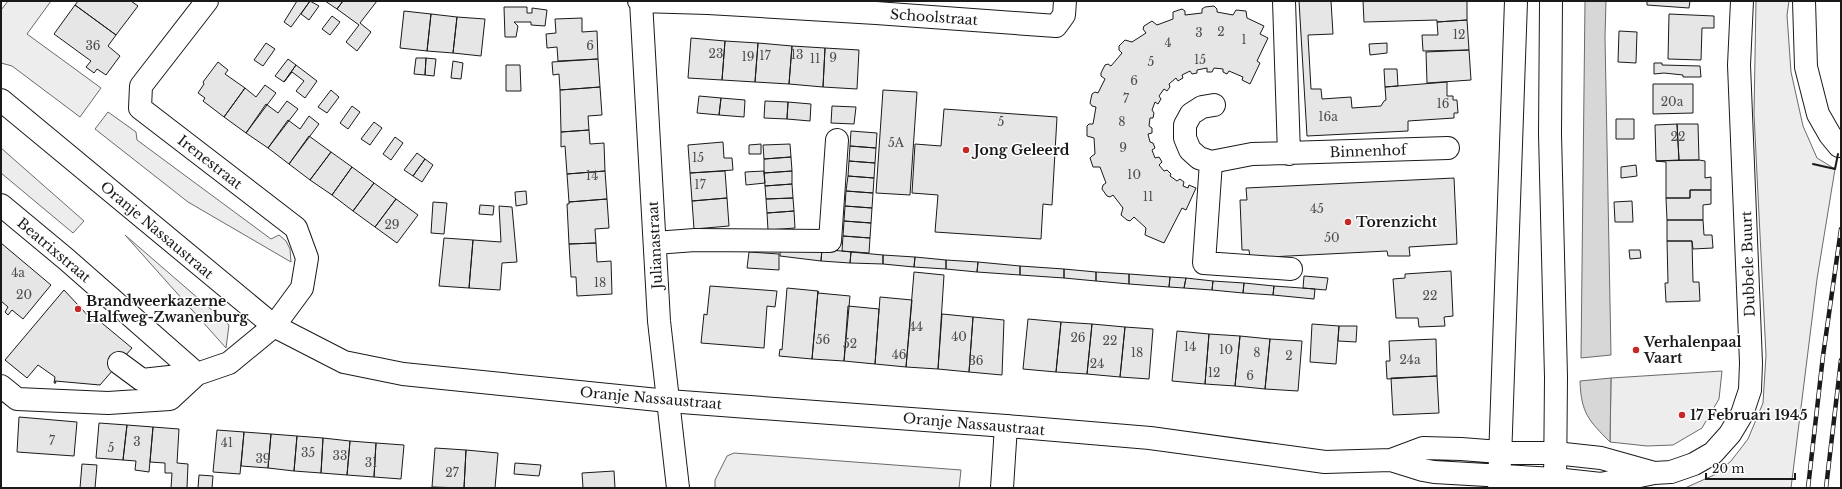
<svg xmlns="http://www.w3.org/2000/svg" width="1842" height="489" viewBox="0 0 1842 489" font-family="'Libre Baskerville',serif">
	<rect width="100%" height="100%" fill="#fff"/>
	<!-- built -->
	<path fill="#ededed" stroke="#6a6a6a" d="M8 1H51L27 34 101 88 80 117 12 66 1 63V10Z
		M1756 1H1789L1787 15 1791 72 1803 126 1817 158 1835 169 1817 279 1791 488H1685L1714 475 1731 461 1748 439 1763 403 1766 355 1754 114Z
		M108 112 136 132 137 140 271 239 279 235 286 241 290 249 291 262 188 202 95 129Z
		M1 148 84 221 73 233 1 173Z
		M125 235 229 325 226 348Z
		M1722 371 1719 399 1702 428 1673 445 1647 446 1610 442 1611 378Z
		M734 453 961 470 959 488H715V480L727 456Z"/>
	<!-- water -->
	<path fill="#d7d7d7" stroke="#6a6a6a" d="M1585 1H1606L1605 37 1611 355 1581 358Z
		M1611 378 1610 442C1589 421 1581 413 1580 381Z"/>
	<!-- building -->
	<path fill="#e6e6e6" stroke="#1a1a1a" d="M78 1H131L138 6 116 35 75 5Z
		M297 1H310L291 27 284 22Z
		M310 1 319 6 309 20 301 14Z
		M325 1H343L337 9Z
		M343 1H377L360 23 371 32 357 51 346 42 359 25 337 9Z
		M1299 1H1331L1333 34 1308 35 1311 89H1321L1322 99 1351 97 1352 108 1381 106 1384 101 1386 100 1385 87 1447 82V96H1453V100H1457L1458 113H1454V118L1408 121V131L1307 136Z
		M1363 1H1467V20L1437 22V20L1364 22Z
		M1647 1H1690L1689 8 1647 5Z
		M75 5 116 35 108 46 120 56 106 75 97 69 94 73 86 67 91 61 54 34Z
		M1214 6 1217 9V12L1233 15 1236 10 1246 11 1247 18 1264 26 1260 34 1268 38 1257 61 1260 63 1250 84 1242 80 1243 77 1229 71 1227 74 1223 72V69L1214 68 1212 72H1207V68L1197 70V73L1192 74 1190 71 1182 75 1183 78 1178 81 1176 78 1169 84 1170 87 1167 91 1164 89 1159 96 1161 99 1158 104 1155 102 1152 110 1154 113 1153 118H1150L1149 126 1152 128V133L1148 134 1150 142 1153 143 1155 148 1152 150 1155 158 1159 157 1162 162 1159 165 1164 171 1167 170 1171 174 1170 176 1177 181 1180 179 1184 182 1183 186 1188 188 1189 185 1196 188 1186 210 1182 208 1164 243 1145 235 1146 228 1134 217 1130 221 1127 220 1121 215 1123 208 1113 195 1110 197 1107 196 1102 189 1103 185 1106 183 1100 167H1093L1090 158 1092 156 1095 154 1094 138 1087 136V126L1089 124H1093L1096 107 1092 106 1090 103 1092 94 1095 92 1098 93 1105 79 1101 76V73L1105 65 1108 64 1111 66 1122 53 1119 50V46L1125 40 1132 42 1146 33 1143 29 1144 26 1152 21 1157 25 1173 19V12L1182 9 1185 11V15L1202 13V9L1205 7Z
		M504 7H527V13H532V8L547 10 545 26 531 25V22H514L518 26 516 37H505Z
		M404 11 431 14 427 51 400 48Z
		M431 14 457 17 453 53 427 51Z
		M1669 14 1714 16V28H1702L1701 60 1668 59Z
		M332 16 340 22 330 35 322 29Z
		M457 17 485 19 481 56 453 53Z
		M582 18V32L597 31 598 59 558 61 557 47 547 48 546 34 556 33 555 19Z
		M1467 20 1469 50 1423 51 1422 35H1438L1437 22Z
		M1619 31 1637 32 1636 63 1618 62Z
		M691 38 725 41 722 80 688 78Z
		M725 41 758 43 755 82 722 80Z
		M266 43 275 49 263 66 254 60Z
		M758 43 792 46 789 84 755 82Z
		M1387 43V53L1370 55 1369 44Z
		M792 46 825 48 823 87 789 84Z
		M825 48 859 50 857 89 823 87Z
		M1469 50 1471 80 1427 83 1426 52Z
		M416 58H426L425 75 414 74Z
		M426 58 436 59 434 76 425 75Z
		M288 59 296 65 284 82 275 76Z
		M598 59 600 87 560 90 559 74 553 75 552 62Z
		M453 61 463 63 461 79 451 78Z
		M218 62 228 70 225 74 245 88 224 117 203 101 205 98 198 93 204 84 203 82Z
		M1654 63H1662V65L1700 66 1701 77H1683V75L1664 73 1654 74Z
		M296 65 317 81 305 98 296 91 304 81 292 72 284 82Z
		M506 65H520L521 91H506Z
		M1384 69H1397L1398 86 1385 87Z
		M1653 84H1693V113L1653 114Z
		M265 85 276 93 246 133 224 117 245 88 256 97Z
		M600 87 602 115 588 116 589 130 561 132 560 90Z
		M331 90 339 97 327 113 318 107Z
		M883 90 917 92 910 195 876 193Z
		M699 96 721 98 719 115 697 113Z
		M721 98 745 100 744 117 719 115Z
		M287 101 298 109 268 148 246 133 266 104 278 113Z
		M765 101 788 102 787 119 764 118Z
		M788 102 811 104 810 121 787 119Z
		M352 106 360 112 348 129 340 123Z
		M832 106 856 107 854 124 831 123Z
		M944 109 1057 117 1052 205 1043 204 1041 239 935 232 938 195 912 193 915 144 941 146Z
		M309 116 319 124 289 164 268 148 288 120 300 129Z
		M1616 119H1634V139H1616Z
		M374 122 382 128 370 145 361 139Z
		M1677 124H1698L1699 160H1679Z
		M1677 124 1679 160 1656 161 1655 125Z
		M589 130 590 144 604 143 605 171 567 174 565 146 561 147V132Z
		M851 131 877 133 876 148 850 146Z
		M309 136 331 152 310 180 289 164Z
		M395 137 403 143 391 160 383 154Z
		M723 142 724 158H732L733 170 690 173 688 145Z
		M761 144V154H749V145Z
		M790 144 791 157 764 159 763 145Z
		M850 146 876 148 875 163 849 161Z
		M331 152 352 167 332 195 310 180Z
		M417 153 425 159 413 176 404 170Z
		M791 157 792 171 764 173V159Z
		M425 159 433 165 422 182 413 176Z
		M1699 160 1705 161V178L1711 177V190H1690V198H1666V162L1656 161Z
		M849 161 875 163 874 178 848 176Z
		M1636 165 1637 176 1621 178V167Z
		M352 167 374 183 353 211 332 195Z
		M605 171 607 199 569 202 567 174Z
		M725 171 727 198 692 201 690 173Z
		M764 171 765 183 746 185 745 172Z
		M792 171V184L765 186 764 173Z
		M848 176 874 178 873 193 846 191Z
		M1454 178 1457 244 1409 247 1410 256H1388L1387 251 1250 258 1249 250H1242L1240 200H1247L1246 188Z
		M374 183 396 199 375 227 353 211Z
		M792 184 793 198 766 199 765 186Z
		M1690 190H1711V204L1703 205V220H1667L1666 198H1690Z
		M526 191 527 204 516 206 515 192Z
		M846 191 873 193 872 208 845 206Z
		M727 198 729 226 694 229 692 201Z
		M793 198 794 211 767 213 766 199Z
		M396 199 418 215 397 243 375 227Z
		M607 199 609 228 595 229 596 243 569 244 567 204H569V202Z
		M1632 201 1633 222H1615L1614 202Z
		M433 202 447 203 444 234 431 233Z
		M480 205 494 206 493 215 479 214Z
		M499 206 512 207 517 262 502 263 500 290 469 288 473 240 501 242Z
		M845 206 872 208 871 223 844 221Z
		M794 211 795 228 768 230 767 213Z
		M1667 220H1703L1704 235H1712L1713 248 1693 249 1692 241H1667Z
		M844 221 871 223 870 238 843 236Z
		M843 236 870 238 869 253 842 251Z
		M444 238 473 240 469 288 439 286Z
		M1667 241H1692L1693 282H1699L1700 301 1666 302 1665 283H1668Z
		M1 243 51 285 23 319 12 310 8 315 5 312 8 307 1 301Z
		M596 243 597 262 611 261 612 294 577 296 576 277H571L569 244Z
		M780 246 822 249 821 261 780 256Z
		M822 249 851 252 850 263 821 261Z
		M1629 250H1640L1641 258 1630 259Z
		M749 252 779 254V270L747 268Z
		M851 252 883 255V264L850 263Z
		M883 255 915 257 914 267 883 264Z
		M915 257 946 260V269L914 267Z
		M946 260 978 262 977 272 946 269Z
		M978 262 1020 266V275L977 272Z
		M1020 266 1064 269V278L1020 275Z
		M1064 269 1096 272V281L1064 278Z
		M1451 271 1453 316 1444 317 1445 326 1419 327 1418 318H1396L1393 279 1405 278V274Z
		M914 272 944 275 938 369 906 367Z
		M1096 272 1129 274V284L1096 281Z
		M1129 274 1170 277 1169 287 1129 284Z
		M1304 276 1328 278 1326 290 1303 288Z
		M1170 277 1186 278 1184 288 1169 287Z
		M1186 278 1213 281 1212 290 1184 288Z
		M1213 281 1244 283 1243 293 1212 290Z
		M1244 283 1274 286 1273 295 1243 293Z
		M710 286 777 291 775 307 767 306 764 348 701 343 704 314 707 315Z
		M1274 286 1315 289 1314 299 1273 295Z
		M787 288 818 291 812 359 779 356 780 349 782 350Z
		M64 290 93 321 97 316V319L132 348 100 385 55 381 56 383H54L55 377 38 365 27 378 5 360Z
		M818 291V293L850 296 844 361 812 359Z
		M880 297 912 300 906 367 875 364Z
		M848 306 879 309 875 364 844 361Z
		M942 314 973 317 969 372 938 369Z
		M973 317 1004 320 1002 375 969 372Z
		M1028 319 1061 322 1056 372 1023 369Z
		M1061 322 1092 324 1087 374 1056 372Z
		M1092 324 1125 327 1120 377 1087 374Z
		M1312 324 1339 326 1336 364 1310 362Z
		M1339 326H1357L1356 342 1338 341Z
		M1125 327 1153 329 1149 379 1120 377Z
		M1177 331 1209 334 1205 384 1172 381Z
		M1209 334 1240 336 1235 386 1205 384Z
		M1240 336 1270 339 1265 389 1235 386Z
		M1270 339 1302 341 1298 391 1265 389Z
		M1436 339 1437 376 1387 379 1386 361H1390L1389 341Z
		M1437 376 1439 413 1393 415 1391 378Z
		M19 417 77 422 74 456 17 452Z
		M99 423 127 425 123 460 96 458Z
		M127 425 153 427 149 472 135 470 136 461 123 460Z
		M153 427 179 429 177 463 188 464 187 488H171L172 473H165V463L150 462Z
		M217 430 244 432 240 474 213 472Z
		M244 432 271 434 268 468 241 466Z
		M271 434 297 436 294 471 268 468Z
		M297 436 323 438 321 473 294 471Z
		M323 438 350 441 347 475 321 473Z
		M350 441 376 443 374 477 347 475Z
		M376 443 404 445 401 479 374 477Z
		M435 448 466 450 464 488 432 487Z
		M466 450 498 453 495 488H464Z
		M515 463 541 465 539 476 514 474Z
		M82 464 97 465 95 488H80Z
		M614 471 615 488H583L582 473Z
		M199 475 213 476 212 488H198Z"/>
	<g fill="none" stroke-linecap="round" stroke-linejoin="round">
		<defs>
			<path id="minor" d="M639 1 708 3 876 13 1056 26 1064 15 1065 1
				M641 1 659 321 678 488
				M1284 1 1289 154
				M1804 1 1806 67 1818 114 1830 135 1839 146
				M1214 105 1202 107 1191 114 1185 125V138L1190 150 1199 158 1211 162 1252 154 1448 148
				M1211 162 1204 263 1291 269
				M1 205 66 259 197 374
				M655 243 695 240 830 241 837 140
				M119 363 142 380 197 374
				M1 386 17 399 108 403 170 399 197 374 229 363 274 326 302 288 307 258 296 228 140 108 141 86 207 1
				M1555 453 1601 458 1651 472
				M1555 479 1601 484 1654 473 1671 472 1694 464 1713 453 1730 434 1742 414 1750 390 1751 363 1739 65 1742 1
				M1002 488 1006 426"/>
			<path id="major" d="M1551 1 1550 134 1556 377 1555 488
				M1 100 274 326 344 362 403 374 668 401 1006 426 1150 438 1325 462 1391 460 1423 448 1461 449 1513 453H1555
				M1391 460 1423 470 1434 472 1555 479
				M1499 488 1516 1"/>
		</defs>
		<!-- minor casing -->
		<use href="#minor" stroke="#1a1a1a" stroke-width="24"/>
		<!-- major casing -->
		<use href="#major" stroke="#1a1a1a" stroke-width="24"/>
		<!-- minor -->
		<use href="#minor" stroke="#fff" stroke-width="22"/>
		<!-- major -->
		<use href="#major" stroke="#fff" stroke-width="22"/>
		<defs>
			<path id="rail" d="M1808 488 1823 356 1841 229
				M1826 488 1841 360"/>
		</defs>
		<!-- rail casing -->
		<use href="#rail" stroke="#1a1a1a" stroke-width="4.5"/>
		<!-- rail -->
		<use href="#rail" stroke="#fff" stroke-width="3" stroke-dasharray="9" stroke-linecap="butt"/>
		<!-- wall -->
		<path stroke="#1a1a1a" stroke-width="2" d="M1813 164 1835 169 1838 154"/>
	</g>
	<!-- markers -->
	<g fill="#c62828" stroke="#fff" stroke-width="1.5">
		<circle cx="966" cy="150" r="4"/>
		<circle cx="1348" cy="222" r="4"/>
		<circle cx="78" cy="309" r="4"/>
		<circle cx="1636" cy="350" r="4"/>
		<circle cx="1682" cy="415" r="4"/>
	</g>
	<g text-anchor="middle" stroke-width="3" stroke-linejoin="round" paint-order="stroke">
		<!-- number labels -->
		<g font-size="12" fill="#4d4d4d">
			<text x="1221" y="36">2</text>
			<text x="1199" y="37">3</text>
			<text x="1459" y="39">12</text>
			<text x="1244" y="44">1</text>
			<text x="1168" y="47">4</text>
			<text x="93" y="50">36</text>
			<text x="590" y="50">6</text>
			<text x="716" y="58">23</text>
			<text x="797" y="59">13</text>
			<text x="765" y="60">17</text>
			<text x="748" y="61">19</text>
			<text x="833" y="62">9</text>
			<text x="815" y="63">11</text>
			<text x="1200" y="64">15</text>
			<text x="1151" y="66">5</text>
			<text x="1134" y="85">6</text>
			<text x="1126" y="103">7</text>
			<text x="1672" y="106">20a</text>
			<text x="1443" y="108">16</text>
			<text x="1328" y="121">16a</text>
			<text x="1001" y="126">5</text>
			<text x="1122" y="126">8</text>
			<text x="1678" y="141">22</text>
			<text x="896" y="147">5A</text>
			<text x="1123" y="152">9</text>
			<text x="698" y="162">15</text>
			<text x="1134" y="179">10</text>
			<text x="592" y="180">14</text>
			<text x="700" y="189">17</text>
			<text x="1148" y="201">11</text>
			<text x="1317" y="213">45</text>
			<text x="392" y="229">29</text>
			<text x="1332" y="242">50</text>
			<text x="18" y="277">4a</text>
			<text x="600" y="287">18</text>
			<text x="24" y="299">20</text>
			<text x="1430" y="300">22</text>
			<text x="916" y="331">44</text>
			<text x="959" y="341">40</text>
			<text x="1078" y="342">26</text>
			<text x="823" y="344">56</text>
			<text x="1110" y="345">22</text>
			<text x="850" y="348">52</text>
			<text x="1190" y="351">14</text>
			<text x="1226" y="354">10</text>
			<text x="1137" y="357">18</text>
			<text x="1257" y="357">8</text>
			<text x="899" y="359">46</text>
			<text x="1289" y="360">2</text>
			<text x="1410" y="364">24a</text>
			<text x="976" y="365">36</text>
			<text x="1097" y="368">24</text>
			<text x="1214" y="377">12</text>
			<text x="1250" y="380">6</text>
			<text x="52" y="445">7</text>
			<text x="137" y="446">3</text>
			<text x="227" y="447">41</text>
			<text x="111" y="452">5</text>
			<text x="308" y="457">35</text>
			<text x="340" y="460">33</text>
			<text x="263" y="463">39</text>
			<text x="371" y="467">31</text>
			<text x="452" y="477">27</text>
		</g>
		<!-- street labels -->
		<g font-size="14" fill="#1a1a1a" stroke="#fff">
			<text transform="translate(934 17) rotate(4)" y="5">Schoolstraat</text>
			<text transform="translate(1368 151) rotate(-2)" y="5">Binnenhof</text>
			<text transform="translate(210 162) rotate(38)" y="5">Irenestraat</text>
			<text transform="translate(157 230) rotate(40)" y="5">Oranje Nassaustraat</text>
			<text transform="translate(655 245) rotate(-93)" y="5">Julianastraat</text>
			<text transform="translate(54 250) rotate(40)" y="5">Beatrixstraat</text>
			<text transform="translate(1748 264) rotate(-92)" y="5">Dubbele Buurt</text>
			<text transform="translate(651 398) rotate(5)" y="5">Oranje Nassaustraat</text>
			<text transform="translate(974 424) rotate(5)" y="5">Oranje Nassaustraat</text>
		</g>
		<!-- poi labels -->
		<g font-size="14" font-weight="bold" fill="#1a1a1a" stroke="#fff" text-anchor="start">
			<text x="974" y="155">Jong Geleerd</text>
			<text x="1356" y="227">Torenzicht</text>
			<text x="86" y="306">Brandweerkazerne<tspan x="86" dy="16">Halfweg-Zwanenburg</tspan></text>
			<text x="1644" y="347">Verhalenpaal<tspan x="1644" dy="16">Vaart</tspan></text>
			<text x="1690" y="420">17 Februari 1945</text>
		</g>
	</g>
	<!-- border -->
	<rect width="1842" height="489" fill="none" stroke="#1a1a1a" stroke-width="4"/>
	<!-- scale -->
	<path d="M1706 473v6h89v-6" fill="none" stroke="#1a1a1a" stroke-width="2"/>
	<text x="1712" y="473" font-size="12" fill="#1a1a1a" stroke="#ffffff" stroke-width="3" paint-order="stroke">20 m</text>
</svg>
